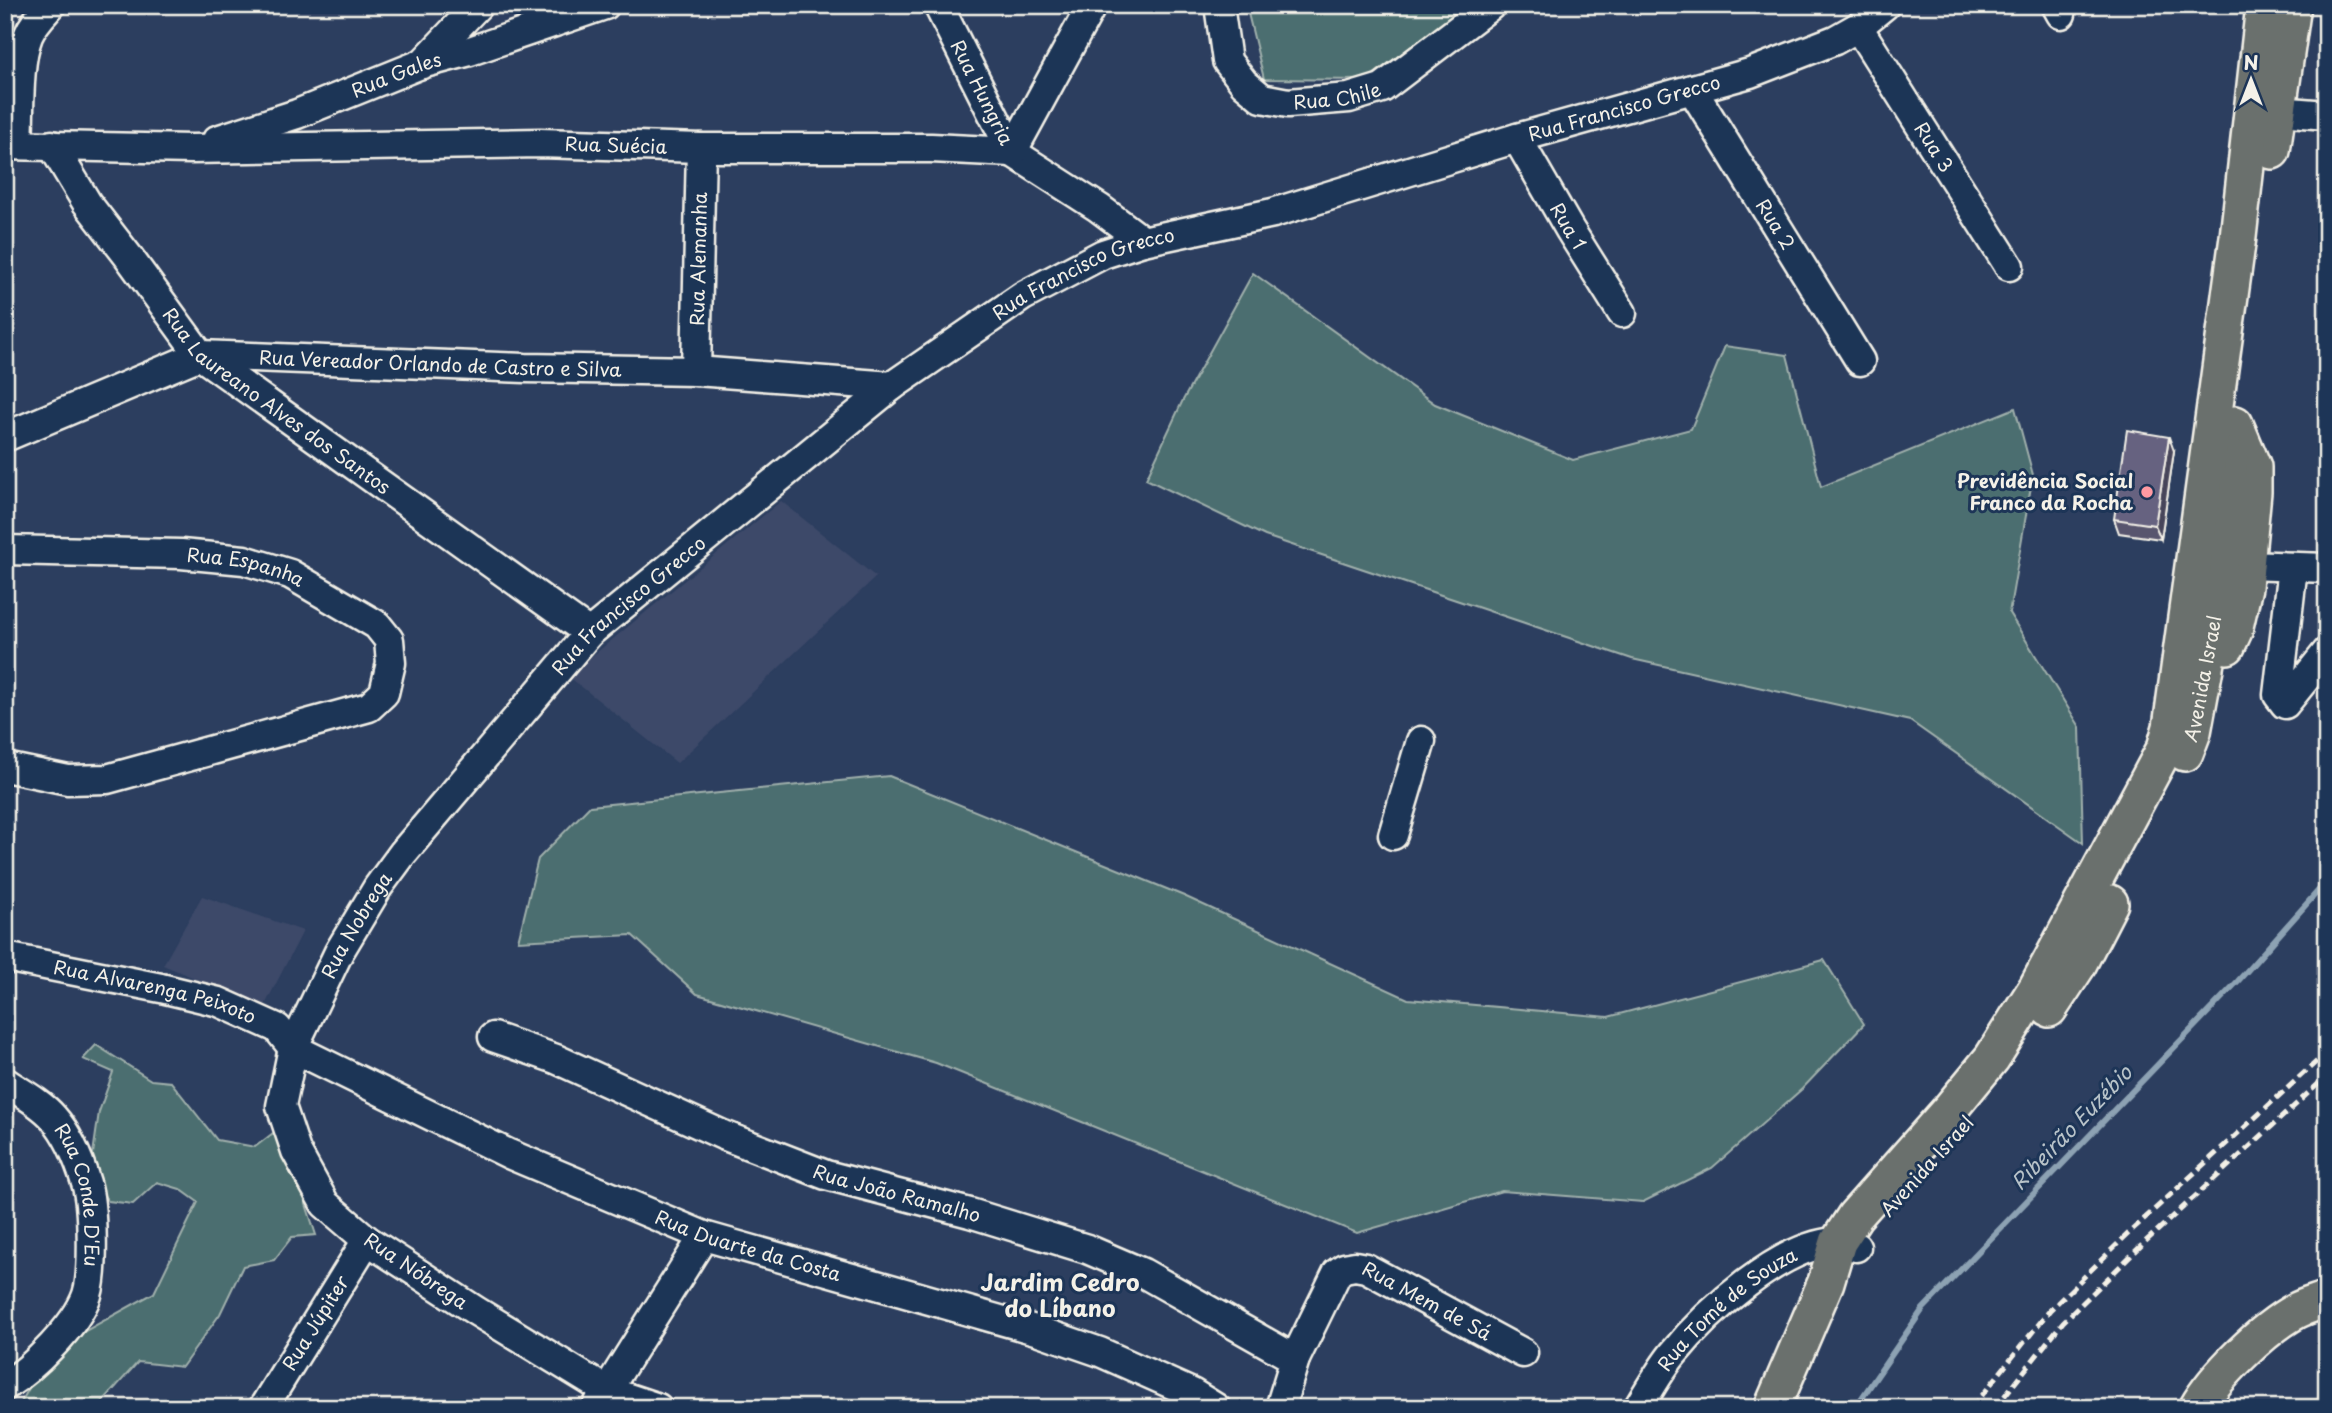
<svg xmlns="http://www.w3.org/2000/svg" width="2332" height="1413" viewBox="0 0 2332 1413" font-family="'Playpen Sans',sans-serif">
	<rect width="100%" height="100%" fill="#2c3e5f"/>
	<filter id="ink" filterUnits="userSpaceOnUse"><feTurbulence type="fractalNoise" baseFrequency=".0143" numOctaves="2"/><feDisplacementMap in="SourceGraphic" scale="14" xChannelSelector="R" yChannelSelector="G"/><feConvolveMatrix kernelMatrix="1 2 1 2 8 2 1 2 1" color-interpolation-filters="sRGB"/></filter>
	<g filter="url(#ink)">
		<!-- built -->
		<path fill="#3d4969" d="M781 501 876 577 677 763 568 676Z
			M202 896 303 931 264 1007 163 965Z"/>
		<!-- green -->
		<path fill="#4c6e6f" stroke="#a0b0ac" stroke-width="2" d="M1246 5H1467L1366 80 1264 79Z
			M1253 273 1435 404 1573 460 1691 429 1725 346 1787 355 1821 487 2015 408 2033 475 2009 613 2080 727 2083 843 1910 721 1632 659 1265 536 1146 479 1182 402Z
			M889 776 1184 896 1408 999 1608 1017 1824 960 1864 1024 1802 1089 1712 1168 1643 1202 1502 1191 1357 1233 936 1063 697 994 632 935 518 941 538 859 590 806Z
			M96 1045 151 1080 171 1082 217 1140 255 1147 281 1127 316 1235 292 1237 274 1260 243 1266 220 1314 182 1367 138 1362 97 1408H21L19 1406 47 1356 76 1336 154 1293 198 1202 180 1189 157 1182 133 1204 108 1201 90 1175 99 1112 113 1072 83 1059Z"/>
		<g fill="none" stroke-linecap="round" stroke-linejoin="round">
			<!-- stream -->
			<path stroke="#8da2b3" stroke-width="6" d="M1855 1408 1923 1309 2238 981 2327 881"/>
			<defs>
				<g id="minor">
					<path id="s1" d="M938 5 1012 152 1099 208 1143 241"/>
					<path id="s2" d="M1219 5 1227 61 1244 83 1262 98 1288 103 1349 98 1382 88 1491 5"/>
					<path d="M2056 5 2061 14"/>
					<path id="s3" d="M1858 27 2009 266"/>
					<path d="M422 64 478 5"/>
					<path id="s4" d="M1692 89 1860 361"/>
					<path d="M2277 111 2327 115"/>
					<path id="s5" d="M1517 138 1570 230 1622 313"/>
					<path id="s6" d="M217 140 297 114 421 64 470 51 605 5"/>
					<path id="s7" d="M5 145 191 149 540 143 701 148H931L1012 152"/>
					<path d="M18 145C20 113 17 64 28 36 33 24 42 15 51 5"/>
					<path id="s8" d="M52 145 87 203 128 256 200 355 589 633"/>
					<path d="M1012 152 1092 5"/>
					<path id="s9" d="M696 371 701 148"/>
					<path id="s10" d="M5 437 200 355 525 368 696 371 892 386"/>
					<path id="s11" d="M5 550 181 554 244 560 290 574 377 625 389 640 391 663 384 693 369 707 107 779 68 780 5 767"/>
					<path d="M2246 565 2327 568"/>
					<path d="M2293 567 2278 695 2285 704 2327 652"/>
					<path d="M1393 835 1421 741"/>
					<path id="s12" d="M5 957 161 988 219 1002 277 1028 293 1048 509 1154 704 1236 1039 1331 1100 1352 1192 1393 1216 1408"/>
					<path id="s13" d="M493 1037 556 1059 723 1135 826 1175 970 1213 1087 1249 1143 1273 1295 1359"/>
					<path id="s14" d="M5 1082C20 1092 41 1103 53 1117 69 1135 79 1160 86 1183 93 1205 94 1274 87 1295 76 1326 32 1369 5 1386"/>
					<path id="s15" d="M263 1408 367 1240"/>
					<path d="M596 1408 704 1236"/>
					<path id="s16" d="M658 1408 607 1391 476 1311 367 1240 325 1204 296 1151 281 1106 293 1048 339 952 378 887 403 853 589 633 892 386 1023 296 1103 254 1143 241 1273 213 1517 138 1750 73 1835 40 1858 27 1885 5"/>
					<path id="s17" d="M1280 1408 1295 1359 1337 1273 1344 1268 1355 1266 1366 1268 1523 1353"/>
					<path id="s18" d="M1638 1408C1649 1390 1660 1370 1673 1354 1707 1312 1780 1246 1835 1242 1842 1242 1849 1245 1856 1247"/>
				</g>
				<g id="major">
					<path d="M2272 151 2293 5"/>
					<path d="M2227 646 2234 631 2244 587 2253 492V467L2235 424"/>
					<path id="s19" d="M2185 753 2193 732 2215 614 2230 456"/>
					<path d="M2049 1009 2078 965 2110 903"/>
					<path d="M1772 1408 1826 1282 1838 1242 1855 1216 1950 1109 1992 1058 2037 987 2165 748 2171 727 2238 237 2264 5"/>
					<path d="M2197 1408C2215 1376 2263 1329 2296 1311 2305 1306 2317 1303 2327 1299"/>
				</g>
			</defs>
			<!-- minor casing -->
			<use href="#minor" stroke="#f4f1e8" stroke-width="33"/>
			<!-- major casing -->
			<use href="#major" stroke="#f4f1e8" stroke-width="40"/>
			<!-- minor -->
			<use href="#minor" stroke="#1d3557" stroke-width="28"/>
			<!-- major -->
			<use href="#major" stroke="#6b706d" stroke-width="35"/>
			<!-- rail -->
			<path stroke="#f4f1e8" stroke-width="5" stroke-dasharray="10 5" stroke-linecap="butt" d="M1972 1408 2050 1310 2133 1229 2327 1052
				M1995 1408 2063 1322 2145 1242 2327 1076"/>
		</g>
		<!-- wall -->
		<path fill="#58546e" stroke="#f4f1e8" stroke-width="2" d="M2174 451 2161 539 2119 533 2114 519Z"/>
		<!-- shaded-wall -->
		<path fill="#47455a" stroke="#f4f1e8" stroke-width="2" d="M2169 437 2174 451 2161 539 2155 525Z"/>
		<!-- building -->
		<path fill="#666280" stroke="#f4f1e8" stroke-width="2" d="M2127 430 2169 437 2155 525 2114 519Z"/>
	</g>
	<!-- markers -->
	<circle fill="#ff9aa2" stroke="#1d3557" stroke-width="2.5" cx="2147" cy="492" r="7"/>
	<g text-anchor="middle" stroke-width="6" stroke-linejoin="round" paint-order="stroke">
		<!-- street labels -->
		<g font-size="19" fill="#f4f1e8" stroke="#1d3557">
			<text dy="7" stroke="none"><textPath href="#s6" startOffset="191">Rua Gales</textPath></text>
			<text dy="7" stroke="none"><textPath href="#s1" startOffset="98">Rua Hungria</textPath></text>
			<text dy="7" stroke="none"><textPath href="#s2" startOffset="184">Rua Chile</textPath></text>
			<text dy="7" stroke="none"><textPath href="#s16" startOffset="2254">Rua Francisco Grecco</textPath></text>
			<text dy="7" stroke="none"><textPath href="#s7" startOffset="611">Rua Suécia</textPath></text>
			<text dy="7" stroke="none"><textPath href="#s3" startOffset="142">Rua 3</textPath></text>
			<text dy="7" stroke="none"><textPath href="#s4" startOffset="159">Rua 2</textPath></text>
			<text dy="7" stroke="none"><textPath href="#s5" startOffset="102">Rua 1</textPath></text>
			<text dy="7" stroke="none"><textPath href="#s9" startOffset="112">Rua Alemanha</textPath></text>
			<text dy="7" stroke="none"><textPath href="#s16" startOffset="1687">Rua Francisco Grecco</textPath></text>
			<text dy="7" stroke="none"><textPath href="#s10" startOffset="452">Rua Vereador Orlando de Castro e Silva</textPath></text>
			<text dy="7" stroke="none"><textPath href="#s8" startOffset="345">Rua Laureano Alves dos Santos</textPath></text>
			<text dy="7" stroke="none"><textPath href="#s11" startOffset="242">Rua Espanha</textPath></text>
			<text dy="7" stroke="none"><textPath href="#s16" startOffset="1120">Rua Francisco Grecco</textPath></text>
			<text dy="7" stroke="none"><textPath href="#s19" startOffset="77">Avenida Israel</textPath></text>
			<text dy="7" stroke="none"><textPath href="#s16" startOffset="698">Rua Nobrega</textPath></text>
			<text dy="7" stroke="none"><textPath href="#s12" startOffset="154">Rua Alvarenga Peixoto</textPath></text>
			<text transform="translate(1927 1166) rotate(-48)" y="7">Avenida Israel</text>
			<text dy="7" stroke="none"><textPath href="#s13" startOffset="434">Rua João Ramalho</textPath></text>
			<text dy="7" stroke="none"><textPath href="#s14" startOffset="144">Rua Conde D'Eu</textPath></text>
			<text dy="7" stroke="none"><textPath href="#s12" startOffset="805">Rua Duarte da Costa</textPath></text>
			<text transform="translate(416 1271) rotate(34)" y="7">Rua Nóbrega</text>
			<text dy="7" stroke="none"><textPath href="#s17" startOffset="247">Rua Mem de Sá</textPath></text>
			<text dy="7" stroke="none"><textPath href="#s18" startOffset="135">Rua Tomé de Souza</textPath></text>
			<text dy="7" stroke="none"><textPath href="#s15" startOffset="100">Rua Júpiter</textPath></text>
		</g>
		<!-- poi labels -->
		<g font-size="19" font-weight="bold" fill="#f4f1e8" stroke="#1d3557" text-anchor="end">
			<text x="2133" y="488">Previdência Social<tspan x="2133" dy="22">Franco da Rocha</tspan></text>
		</g>
		<!-- water labels -->
		<g font-size="21" font-style="italic" fill="#b8c3c9" stroke="#1d3557">
			<text transform="translate(2072 1128) rotate(-46)" y="7">Ribeirão Euzébio</text>
		</g>
		<!-- quarter labels -->
		<g font-size="23" font-weight="bold" fill="#f4f1e8" stroke="#1d3557">
			<text x="1060" y="1291">Jardim Cedro<tspan x="1060" dy="26">do Líbano</tspan></text>
		</g>
	</g>
	<!-- margin -->
	<rect width="2332" height="1413" fill="none" stroke="#1d3557" stroke-width="28"/>
	<rect x="14" y="14" width="2304" height="1385" fill="none" stroke="#f4f1e8" stroke-width="2.5" filter="url(#ink)"/>
	<!-- north arrow -->
	<g transform="translate(2251 80)" stroke="#1d3557" stroke-width="5" paint-order="stroke">
	<path d="M0-5L12 26L0 18L-12 26Z" fill="#f4f1e8"/>
	<text y="-10" font-size="19" font-weight="bold" text-anchor="middle" fill="#f4f1e8">N</text>
	</g>
</svg>
